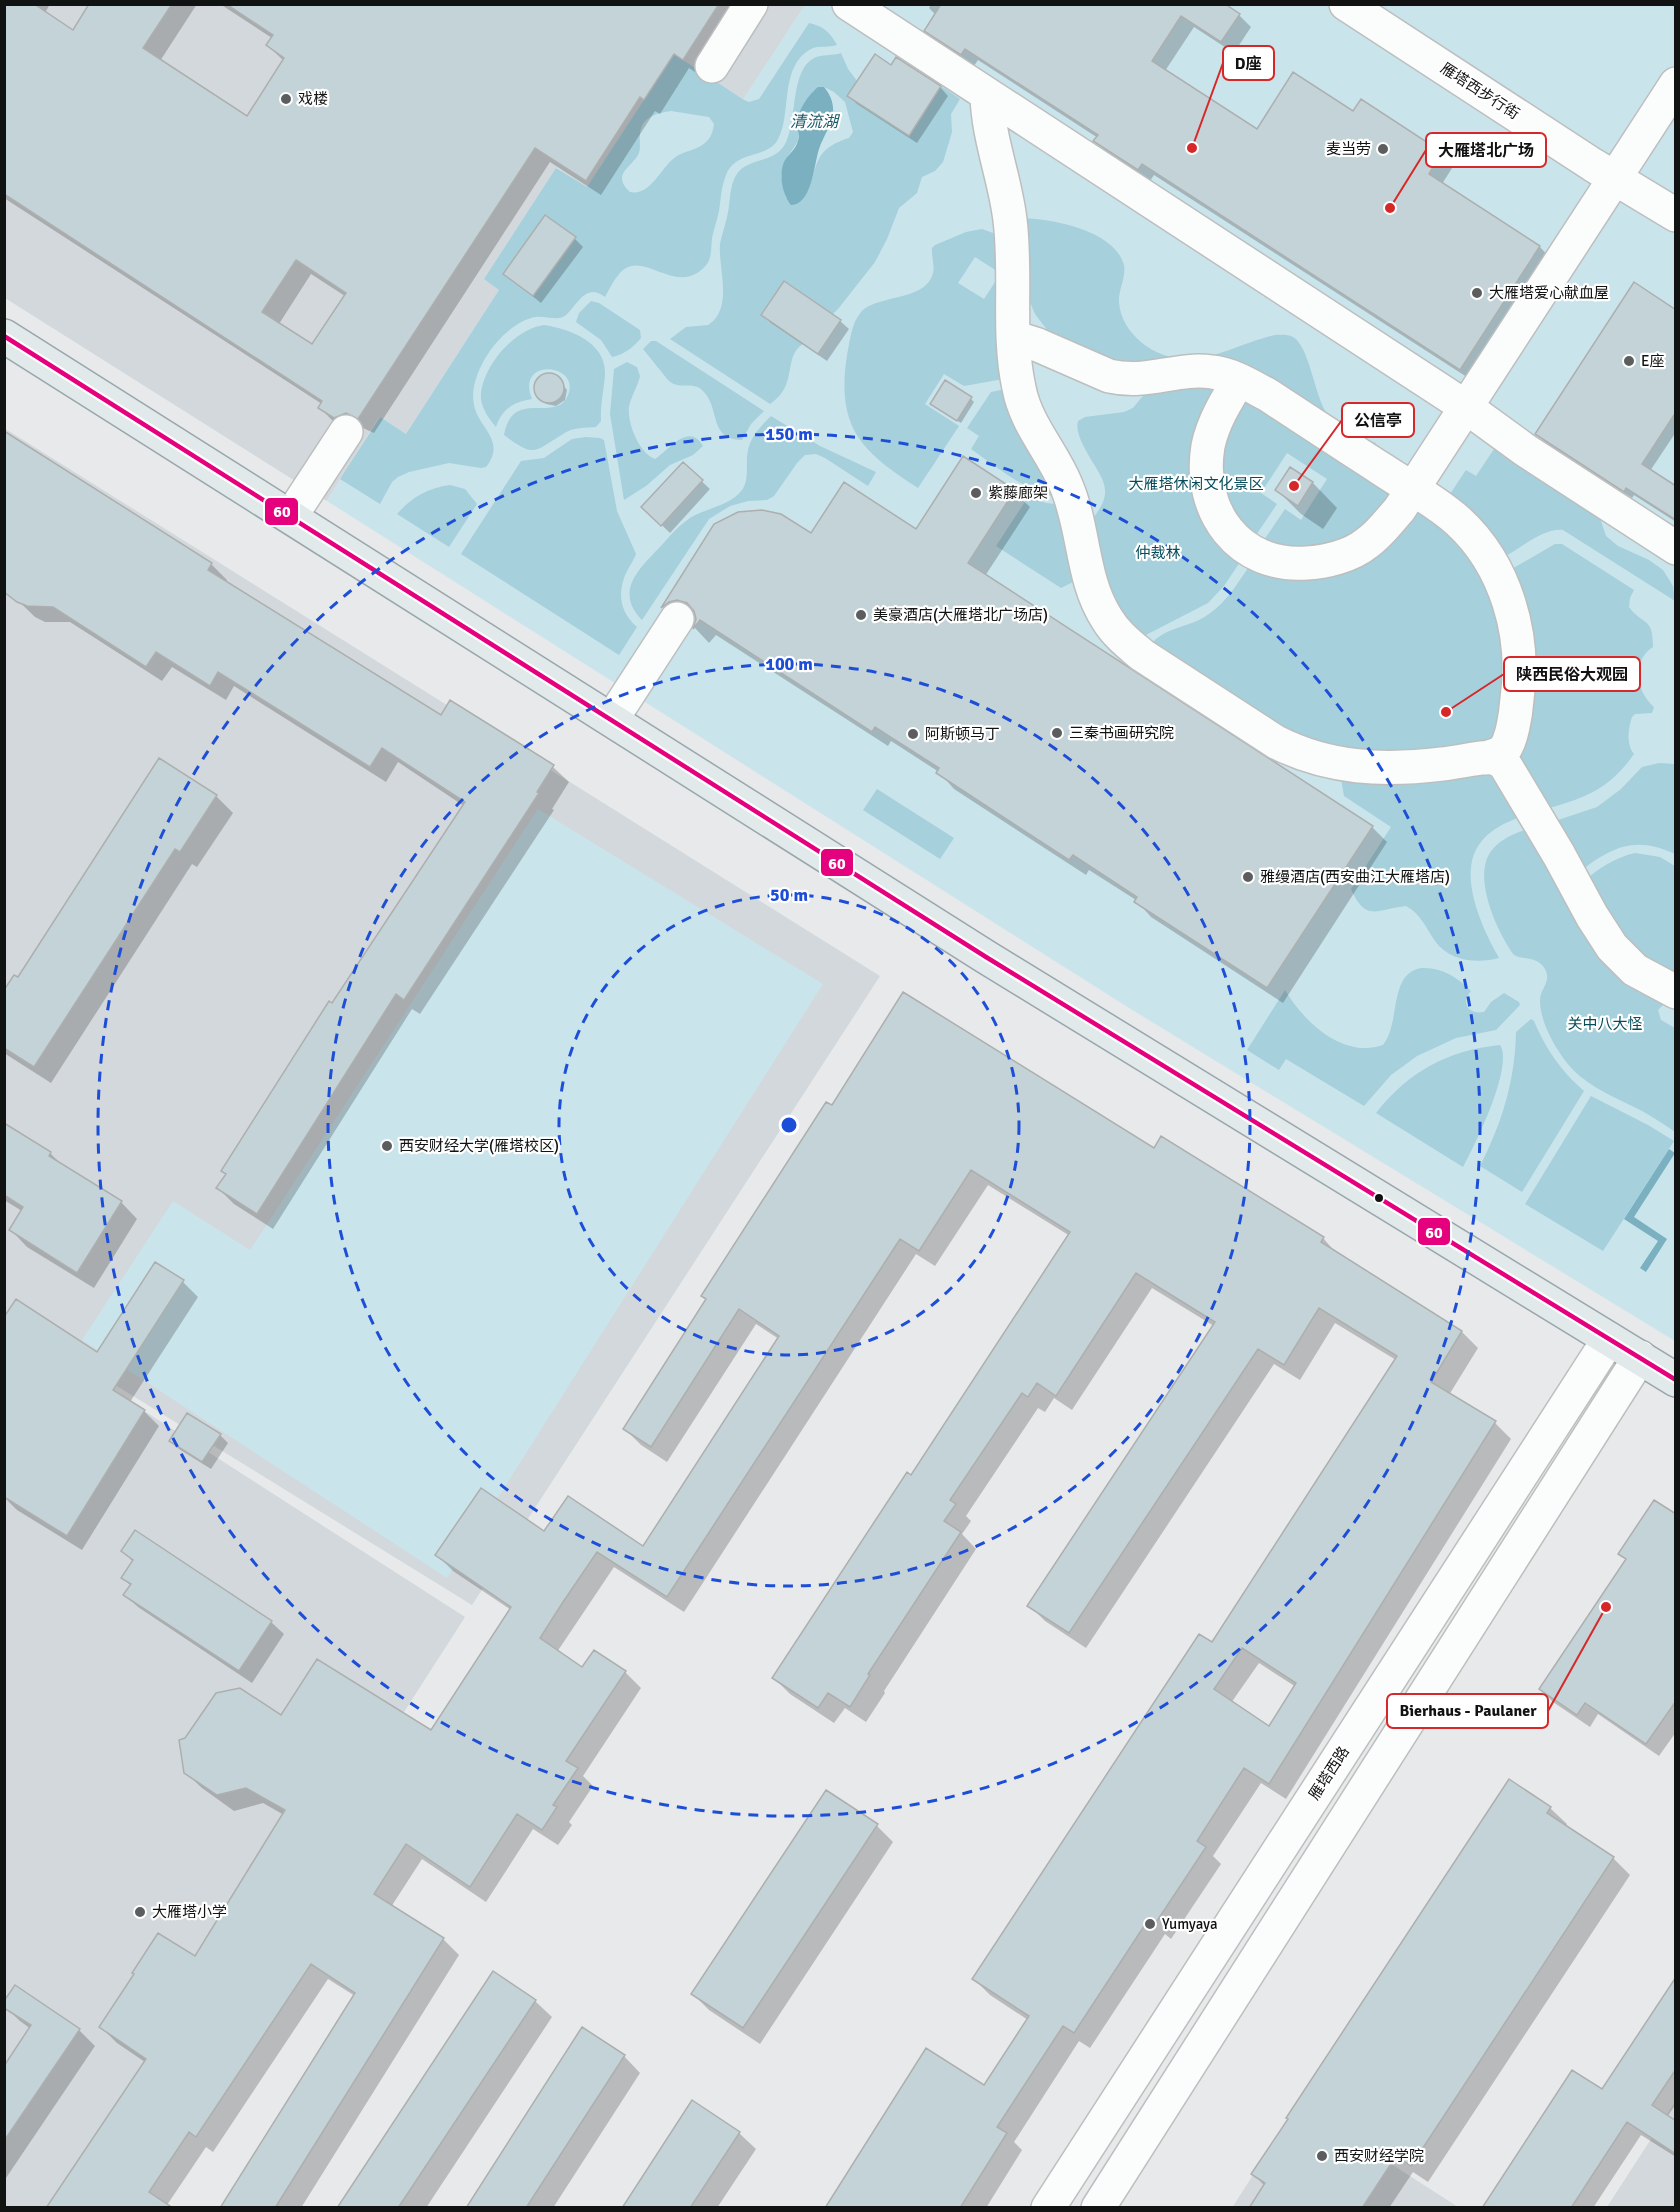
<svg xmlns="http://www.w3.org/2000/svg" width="1680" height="2212" viewBox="0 0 1680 2212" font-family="Signika,'Noto Sans SC',sans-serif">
	<rect width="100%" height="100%" fill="#e7e9ea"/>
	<!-- built -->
	<path fill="#d2d8db" d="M4 5H805L743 100 674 55 587 188 557 168 484 279 500 289 406 434 379 417 327 501 5 298Z
		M4 428 880 976 472 1605 5 1317Z
		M4 1321 465 1617 86 2207H5Z
		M1675 2102V2207H1607Z
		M1298 2104 1458 2207 1232 2208Z"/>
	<!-- green -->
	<path fill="#cae4ec" d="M805 5H1675V1341L1134 1011 327 501 380 417 406 434 499 290 484 279 556 168 587 187 674 54 743 99Z
		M538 809 823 984 447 1578 82 1340 173 1201 250 1250Z"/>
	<!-- forest -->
	<path fill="#a5d0dc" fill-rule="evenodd" d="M809 23C823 26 830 32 837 45 829 48 819 45 811 49 778 67 793 116 777 141 765 159 736 150 726 175 721 187 721 199 719 211 717 220 714 229 712 238 711 246 712 257 707 264 679 299 646 251 623 270 615 277 610 288 605 297 586 282 578 304 566 315 558 322 545 315 535 317 503 323 467 373 474 405 478 428 507 440 486 467L481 468 449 463 409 472 398 477 392 482 380 504 340 479 380 417 406 434 499 290 484 279 556 168 587 187 674 54 744 100 749 102 759 99ZM671 111 709 117 714 124C713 130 712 136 707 141 698 151 683 150 673 159 660 170 650 196 630 192 610 174 633 167 639 153 641 147 639 141 640 134 641 117 657 113 671 111ZM545 216 533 296 503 274Z
		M841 53 848 69 857 81 848 96 909 135 941 86 960 99 951 114 952 132 943 162 935 171 922 177 917 193 899 208 887 239 875 262 838 309 833 314 784 281 761 314 803 344C782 357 799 385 770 404L670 339 686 327 708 325C734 308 718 269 720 244 722 234 725 226 727 217 732 199 727 174 748 165 760 159 775 159 784 146 798 124 789 71 814 58 822 54 833 56 841 53ZM824 87 834 92 845 102 853 132 849 138C804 152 824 174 798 203L786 198 781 176 785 161 798 141V116L814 90Z
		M1018 218C1048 218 1111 229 1123 262 1128 275 1118 289 1119 302 1121 334 1155 359 1186 359 1216 359 1246 341 1275 335 1281 335 1287 334 1293 337 1309 346 1314 393 1326 412 1337 427 1359 438 1376 443L1368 455 1279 397 1149 375 1051 335 1035 314 1024 288Z
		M982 229 993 233 1001 241 997 271 975 257 958 283 984 299 997 279 1009 378 964 386 944 374 925 404 959 426 918 488C861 451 836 428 847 355 850 341 851 324 861 312 876 295 923 301 932 276 936 267 931 257 932 248L935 245 966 232Z
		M591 301 599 303 640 330 641 338C634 347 623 355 612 357L601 340 576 322 579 313Z
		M544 325C570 329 606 342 605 374 604 390 600 405 601 421L596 427C585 428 573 427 563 434 534 451 536 459 504 435 512 389 552 421 566 399 587 364 514 355 532 399 513 402 502 409 496 427 488 418 480 406 481 394 484 364 515 329 544 325Z
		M651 341H656L764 411 751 424 742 440C708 439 721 409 703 391 693 380 679 391 668 380L643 349Z
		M627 362 637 367 640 376C638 386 631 396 629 407 627 423 639 453 655 459 668 451 689 421 703 446L693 455 670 465 646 486 624 500 610 414 614 369Z
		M1222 379 1207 434 1240 562 1224 586 1208 603 1142 637 1122 627 1087 525C1121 488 1100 480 1082 443 1079 436 1076 429 1078 421L1085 417 1124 412 1133 408 1146 392Z
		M1010 388 1055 496C1024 491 996 466 971 449L979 436 967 428 991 392Z
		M1245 389 1400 492 1327 558 1264 540 1285 509 1301 520 1327 479 1287 453 1261 493 1277 504 1252 541 1211 475Z
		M771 416 820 446 876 472 868 486 825 458 816 454 805 455 797 463 774 496 767 500 748 501 730 506 709 519 642 620C614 591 639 569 660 547 669 537 678 526 690 518 706 508 730 506 742 490 750 479 745 463 748 450 751 436 761 426 771 416Z
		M586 437 600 438 604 440 617 511 636 554C634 560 630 565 627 571 617 592 619 611 637 627L619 655 461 554 521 461 544 458 572 439Z
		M1496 446 1598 512 1606 536 1618 546 1649 560 1663 570 1673 586 1675 601 1563 530C1543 528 1521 548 1504 557L1446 500 1466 470 1476 476Z
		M450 485 465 489 477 504 449 547 397 514C411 498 427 488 450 485Z
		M1028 497 1046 503 1065 505 1081 578 1061 588 996 546Z
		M1410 503 1477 555 1509 640 1501 740 1464 753 1317 751 1152 643C1163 630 1184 627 1199 620 1223 608 1235 587 1250 565L1290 570Z
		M1555 544H1562L1634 590 1630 598 1629 607C1643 626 1653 616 1653 647 1631 661 1636 692 1654 707L1652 713 1635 714 1632 717C1628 729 1626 744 1634 754 1609 790 1583 799 1542 810L1512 758 1510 570Z
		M1659 763 1675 764V854C1635 835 1611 847 1578 873L1549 823 1597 807 1621 789 1642 767Z
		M1489 765 1526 815C1508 821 1487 830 1477 848 1459 879 1483 930 1499 958 1477 964 1449 961 1435 941 1426 928 1421 914 1406 906 1377 909 1366 923 1351 889L1391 827 1344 796 1340 773Z
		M877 789 954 838 940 859 863 810Z
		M1533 827 1664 1004 1658 1010 1661 1020 1675 1028V1132C1661 1122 1647 1113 1632 1106 1608 1094 1584 1084 1567 1063 1554 1046 1540 1022 1540 1000 1540 988 1554 981 1543 966 1535 956 1523 960 1514 955 1497 932 1471 875 1492 850 1502 837 1519 832 1533 827Z
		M1635 853 1660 857 1675 866 1674 883 1676 891 1675 984 1644 967 1583 882C1599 868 1614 858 1635 853Z
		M1421 968C1442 967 1457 977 1471 991 1460 1003 1469 1015 1484 1012L1491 1002 1504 993 1519 1002 1520 1005 1496 1030 1456 1038 1417 1056 1391 1075 1364 1106 1286 1059 1279 1070 1247 1050 1285 990C1304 1022 1343 1059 1383 1045 1401 1023 1388 974 1421 968Z
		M1531 1019 1534 1021C1546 1049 1560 1070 1584 1091L1522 1192 1480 1166C1502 1123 1515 1081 1516 1032Z
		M1500 1045C1514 1066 1475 1145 1463 1167L1376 1113C1408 1072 1448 1050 1500 1045Z
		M1591 1096 1648 1125 1674 1141 1603 1251 1525 1204Z"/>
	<!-- water -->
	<path fill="#7ab0bf" d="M818 87H824C830 94 834 103 833 113 831 126 823 137 819 149 814 164 812 205 791 205 782 194 778 173 785 160 789 154 796 149 798 141 800 135 797 129 797 123 798 110 808 95 818 87Z
		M1669 1149 1675 1153 1634 1217 1667 1239 1646 1272 1640 1268 1658 1241 1624 1219Z"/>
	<!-- shadow -->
	<path fill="#0003" fill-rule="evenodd" d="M4 4H50L45 13 73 32 91 4H197L160 61 247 118 284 61 267 45 272 38 220 4H744L698 74 689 68 660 114 655 111 601 195 550 162 374 433 363 428 350 433 335 423 320 408 322 404 4 198ZM311 274 345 296 313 346 279 324Z
		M931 4H1178L1239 15 1251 27 1234 53 1194 27 1165 71 1257 131 1353 113 1361 101 1442 153 1454 165 1442 184 1540 247 1552 260 1473 381 1154 175 1150 181 1108 153 1095 141 1098 138 978 60 974 66 938 43 926 31 936 15 929 8Z
		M892 67 940 87 948 96 917 143 857 104 849 96Z
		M575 239 583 247 541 303 505 274Z
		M784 283 840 321 849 329 827 361 771 323 763 314Z
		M1676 311V432L1650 471 1676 488V522L1634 495 1632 498 1545 442 1537 434Z
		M546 375 557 377 567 390 565 400 556 406 546 404 535 391 537 381Z
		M971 399 974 402 961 423 936 407Z
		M683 464 710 489 670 533 643 507Z
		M1290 469 1313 483 1337 508 1323 529 1301 514 1277 490Z
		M1014 492 1030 507 985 576 1372 827 1387 842 1283 1003 1151 917 1136 900 1089 870 1086 875 954 789 939 772 891 741 888 746 716 635 709 643 695 628 697 616 685 617 677 622 663 608 715 525 812 535 916 531Z
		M211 564 227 580 225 583 441 717 451 702 553 767 569 782 552 809 554 810 420 1014 412 1009 273 1229 234 1204 218 1188 227 1175 222 1171 464 806 398 762 386 782 234 686 226 700 172 667 162 681 70 622H45L35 617 4 587Z
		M216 796 233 813 197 867 192 864 51 1083 4 1053V993Z
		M832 1108 1154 1151 1323 1238 1338 1255 1462 1332 1478 1348 1449 1395 1495 1423 1511 1439 1286 1799 1261 1783 1213 1856 1221 1864 1171 1939 1165 1934 1090 2048 1079 2041 1014 2142 1022 2150 986 2208H826L984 2087 1028 2020 990 1995 974 1979 1212 1644 1396 1360 1335 1323 1300 1380 1274 1364 1086 1648 1045 1621 1029 1605 1214 1326 1152 1288 1072 1410 1054 1398 1045 1412 1038 1408 966 1516 971 1521 962 1534 976 1549 884 1691 885 1693 866 1722 845 1708 834 1723 790 1694 774 1678 912 1477 1070 1236 988 1185 935 1266 916 1254 684 1612 614 1567 557 1652 583 1669 625 1672 641 1688 583 1776 593 1786 569 1822 572 1825 558 1845 533 1829 486 1902 422 1859 391 1907 443 1939 459 1955 301 2208H222L355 1996 328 1979 213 2152 206 2147 167 2205 48 2208 145 2062 117 2043 101 2027 195 1958 284 1815 263 1803 234 1811 202 1788 185 1772 282 1717 432 1732 511 1610 453 1571 437 1555 545 1533 643 1548 779 1339 756 1324 667 1462 641 1445 625 1429ZM1259 1663 1296 1687 1270 1729 1231 1703Z
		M4 1125 50 1153 63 1166 121 1202 137 1219 94 1288 27 1247 11 1230 22 1211 4 1200Z
		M156 1264 183 1282 198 1297 130 1402 144 1411 159 1426 82 1550 17 1510 4 1497Z
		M220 1435 228 1443 211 1469 179 1449 171 1441Z
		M1676 1522V1732L1659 1756 1598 1714 1590 1727 1553 1702 1540 1689 1627 1561 1620 1554Z
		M123 1551 271 1622 284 1634 252 1683 138 1607 125 1595 131 1586 123 1578 133 1562Z
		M1510 1781 1550 1808 1567 1824 1565 1827 1613 1858 1630 1875 1428 2182 1413 2172 1389 2208H1251L1265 2186 1253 2174Z
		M877 1826 893 1842 760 2044 709 2010 693 1994Z
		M1676 1980V2104L1667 2117 1676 2123V2157L1641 2135 1593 2208H1484L1602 2091Z
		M535 2001 552 2017 426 2208H339Z
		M4 2006 79 2030 95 2046 4 2181V2068L31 2029 20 2021Z
		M624 2056 640 2073 553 2208H468Z
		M739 2133 756 2149 717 2208H623Z"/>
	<!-- building -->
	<path fill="#c4d3d7" stroke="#adafaf" stroke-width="1.5" fill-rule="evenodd" d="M4 4H34L73 30 89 4H172L143 48 247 116 284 58 266 45 273 35 226 4H719L683 60 674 54 644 100 640 97 586 181 535 148 358 419 346 413 334 418 318 408 322 401 4 194ZM296 260 346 293 312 344 262 312Z
		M941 4H1225L1240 14 1221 42 1181 16 1152 61 1257 129 1293 72 1353 111 1361 99 1442 152 1429 174 1540 246 1460 370 1142 164 1138 170 1093 141 1098 135 965 49 961 55 924 31Z
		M875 54 891 65 896 57 941 86 909 136 847 96Z
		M545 215 576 237 533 296 503 274Z
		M784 281 841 320 818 354 761 315Z
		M1634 282 1676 310V412L1642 464 1676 486V520L1626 488 1624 492 1535 434Z
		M534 388a15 15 0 1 1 30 0a15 15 0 1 1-30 0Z
		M945 380 972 397 957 421 930 404Z
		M4 431 212 563 208 570 441 715 450 700 554 765 537 792 539 793 404 1000 396 994 257 1214 216 1188 226 1174 221 1171 329 1001 332 1003 465 802 382 748 370 767 218 672 210 686 156 652 146 667 53 607 27 606 17 602 4 592Z
		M963 456 1015 490 968 563 1373 826 1267 988 1134 902 1137 897 1073 855 1069 860 936 773 939 768 875 727 872 732 700 620 693 629 696 619 694 611 687 603 677 600 669 602 661 608 714 524 738 512 762 510 781 514 811 533 844 482 916 529Z
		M683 462 703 480 661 526 641 507Z
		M1290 467 1313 482 1298 506 1275 490Z
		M159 758 217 795 180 852 175 849 34 1067 4 1048V990L14 975 18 977Z
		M903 992 1154 1148 1161 1136 1324 1237 1321 1242 1462 1331 1431 1382 1496 1421 1269 1784 1244 1768 1197 1841 1206 1847 1155 1924 1148 1920 1074 2033 1063 2026 997 2127 1007 2133 960 2208H825L926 2048 984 2085 1029 2016 972 1979 1199 1634 1212 1642 1397 1356 1319 1308 1284 1365 1258 1349 1069 1633 1027 1606 1215 1322 1136 1273 1056 1396 1037 1383 1028 1397 1022 1393 950 1500 956 1504 944 1521 961 1532 868 1674 870 1675 850 1707 828 1693 818 1708 772 1678 907 1472 911 1475 1070 1232 971 1170 919 1251 900 1239 667 1597 597 1552 563 1602 540 1638 582 1667 594 1650 626 1671 566 1761 578 1768 553 1805 557 1807 542 1830 517 1814 470 1887 406 1844 374 1894 444 1938 275 2208H220L355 1993 311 1964 196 2137 189 2132 149 2192 173 2208H46L146 2059 99 2027 134 1974 132 1973 158 1933 195 1956 285 1810 246 1788 217 1795 184 1773 179 1740 185 1738 216 1693 240 1688 281 1715 317 1659 431 1730 511 1607 435 1555 481 1488 544 1531 568 1496 643 1546 779 1336 739 1309 651 1447 623 1429 706 1299 701 1296 826 1102 832 1105ZM1242 1648 1296 1683 1269 1726 1214 1689Z
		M4 1123 51 1152 49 1156 122 1201 77 1273 9 1230 23 1207 4 1195Z
		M155 1262 184 1280 113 1390 145 1410 67 1536 4 1497V1317L16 1299 97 1352Z
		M187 1413 221 1434 202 1462 169 1441Z
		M1654 1500 1676 1514V1701L1646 1744 1585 1703 1577 1715 1539 1689 1626 1559 1618 1554Z
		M135 1530 272 1621 239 1671 123 1595 131 1584 121 1578 133 1560 121 1551Z
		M1509 1779 1551 1807 1547 1813 1614 1857 1411 2166 1396 2156 1362 2208H1249L1265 2183 1251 2174 1288 2119 1286 2118Z
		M826 1790 878 1824 743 2028 691 1994Z
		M493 1971 536 2000 398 2208H337Z
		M1676 1977V2069L1652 2105 1676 2121V2154L1627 2122 1571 2208H1482L1572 2070 1602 2089Z
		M15 1985 80 2029 4 2141V2066L31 2025 4 2008V2001Z
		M582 2027 625 2055 526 2208H466Z
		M692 2100 740 2132 690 2208H622Z"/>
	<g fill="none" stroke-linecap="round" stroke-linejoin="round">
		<defs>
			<path id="minor" d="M849 4 1466 407 1525 450 1676 548
				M1346 4 1593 165 1676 215
				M712 66 751 4
				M987 95C988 138 1005 178 1010 220 1017 276 1007 333 1019 388 1026 425 1052 451 1066 485 1085 529 1081 579 1107 619 1116 634 1129 644 1142 655L1276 742C1329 769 1384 771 1442 764 1459 762 1475 758 1492 757L1504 763 1559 855 1592 916 1612 947 1635 970 1676 992
				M1013 337 1038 345 1109 376C1148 385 1176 367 1212 372 1232 374 1251 386 1268 395 1306 420 1344 445 1383 470 1407 486 1436 501 1458 521 1506 565 1526 635 1517 699 1516 712 1512 743 1503 751 1498 755 1491 756 1486 758
				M1239 380C1226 401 1213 422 1208 446 1197 511 1239 568 1307 563 1326 562 1351 556 1367 543 1379 535 1389 521 1399 510L1676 84
				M291 516 346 432
				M612 719 677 619
				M1048 2208 1609 1339
				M1098 2208 1640 1357"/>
			<path id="major" d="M4 336 986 957 1676 1380"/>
		</defs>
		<!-- minor casing -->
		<use href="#minor" stroke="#bdbfbf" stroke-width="36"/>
		<!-- major casing -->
		<use href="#major" stroke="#99a6ab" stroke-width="36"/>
		<!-- minor -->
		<use href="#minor" stroke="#fbfcfc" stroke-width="33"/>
		<!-- major -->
		<use href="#major" stroke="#e2e9eb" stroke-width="33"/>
		<defs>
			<path id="bus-1" d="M4 336 986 957 1676 1380"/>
		</defs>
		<!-- bus-1 casing -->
		<use href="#bus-1" stroke="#fff" stroke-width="9"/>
		<!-- bus-1 -->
		<use href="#bus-1" stroke="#e5007d" stroke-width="4.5"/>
	</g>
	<!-- distance rings -->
	<g fill="none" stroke="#1d4ed8" stroke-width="3" stroke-dasharray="10 8">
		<circle cx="789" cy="1125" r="230"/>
		<circle cx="789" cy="1125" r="461"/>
		<circle cx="789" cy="1125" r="691"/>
	</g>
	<!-- markers -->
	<g fill="#5c5d5e" stroke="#fff" stroke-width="2">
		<circle cx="286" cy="99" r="6"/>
		<circle cx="1383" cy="149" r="6"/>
		<circle cx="1477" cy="293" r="6"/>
		<circle cx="1629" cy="361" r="6"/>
		<circle cx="976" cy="493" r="6"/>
		<circle cx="861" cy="615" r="6"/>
		<circle cx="1057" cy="733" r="6"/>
		<circle cx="913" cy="734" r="6"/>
		<circle cx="1248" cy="877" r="6"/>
		<circle cx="387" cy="1146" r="6"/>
		<circle cx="140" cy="1912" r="6"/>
		<circle cx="1150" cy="1924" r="6"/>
		<circle cx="1322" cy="2156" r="6"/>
	</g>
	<circle fill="#111212" stroke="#fff" stroke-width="2" cx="1379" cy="1198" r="5"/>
	<g text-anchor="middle" stroke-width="4.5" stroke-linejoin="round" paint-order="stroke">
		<!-- street labels -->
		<g font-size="15" fill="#111212" stroke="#fff">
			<text transform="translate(1480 91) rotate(33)" y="5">雁塔西步行街</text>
			<text transform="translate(1329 1773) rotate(-57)" y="5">雁塔西路</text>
		</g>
		<!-- poi labels -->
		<g font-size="15" fill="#111212" stroke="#fff" text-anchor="start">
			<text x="298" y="104">戏楼</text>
			<text x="1371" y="154" text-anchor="end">麦当劳</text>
			<text x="1489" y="298">大雁塔爱心献血屋</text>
			<text x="1641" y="366">E座</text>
			<text x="988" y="498">紫藤廊架</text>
			<text x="873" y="620">美豪酒店(大雁塔北广场店)</text>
			<text x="1069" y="738">三秦书画研究院</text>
			<text x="925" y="739">阿斯顿马丁</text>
			<text x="1260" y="882">雅缦酒店(西安曲江大雁塔店)</text>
			<text x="399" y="1151">西安财经大学(雁塔校区)</text>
			<text x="152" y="1917">大雁塔小学</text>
			<text x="1162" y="1929">Yumyaya</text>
			<text x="1334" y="2161">西安财经学院</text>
		</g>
		<!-- park labels -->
		<g font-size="15" fill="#064c5b" stroke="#fff">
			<text x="1196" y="489">大雁塔休闲文化景区</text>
			<text x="1158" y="558">仲裁林</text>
			<text x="1605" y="1029">关中八大怪</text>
		</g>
		<!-- water labels -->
		<g font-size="16" font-style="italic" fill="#1a5968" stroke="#fff">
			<text x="814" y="127">清流湖</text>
		</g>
	</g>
	<circle cx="789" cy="1125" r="9" fill="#1d4ed8" stroke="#fff" stroke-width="3"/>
	<g font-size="18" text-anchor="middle" font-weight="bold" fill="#1d4ed8" stroke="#fff" stroke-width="4.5" stroke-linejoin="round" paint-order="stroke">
		<text x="789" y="440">150 m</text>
		<text x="789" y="670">100 m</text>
		<text x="789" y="901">50 m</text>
	</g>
	<!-- callouts -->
	<path fill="none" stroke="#d62828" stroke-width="2" d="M1192 148L1223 63M1390 208L1426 150M1294 486L1342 420M1446 712L1504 674M1606 1607L1548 1711"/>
	<g fill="#d62828" stroke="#fff" stroke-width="2">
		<circle cx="1192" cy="148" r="6"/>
		<circle cx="1390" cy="208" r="6"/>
		<circle cx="1294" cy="486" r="6"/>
		<circle cx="1446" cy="712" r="6"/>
		<circle cx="1606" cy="1607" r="6"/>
	</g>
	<g fill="#fff" stroke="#d62828" stroke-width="2">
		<rect x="1223" y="46" width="51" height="34" rx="6"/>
		<rect x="1426" y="133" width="120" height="34" rx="6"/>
		<rect x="1342" y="403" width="72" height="34" rx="6"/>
		<rect x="1504" y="657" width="136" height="34" rx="6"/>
		<rect x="1387" y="1694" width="161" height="34" rx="6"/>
	</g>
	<g font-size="16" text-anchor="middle" font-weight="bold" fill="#111212">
		<text x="1248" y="69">D座</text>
		<text x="1486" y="156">大雁塔北广场</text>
		<text x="1378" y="426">公信亭</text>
		<text x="1572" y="680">陕西民俗大观园</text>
		<text x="1468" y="1716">Bierhaus - Paulaner</text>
	</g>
	<g stroke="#fff" stroke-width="2">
		<rect x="264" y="497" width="35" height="29" rx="6" fill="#e5007d"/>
		<rect x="820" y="848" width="34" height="29" rx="6" fill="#e5007d"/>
		<rect x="1417" y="1217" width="34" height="29" rx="6" fill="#e5007d"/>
	</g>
	<g font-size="16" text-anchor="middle" font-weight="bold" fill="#fff">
		<text x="282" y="517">60</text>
		<text x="837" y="869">60</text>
		<text x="1434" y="1238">60</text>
	</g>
	<!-- border -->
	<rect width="1680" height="2212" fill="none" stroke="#111212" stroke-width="12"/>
</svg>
